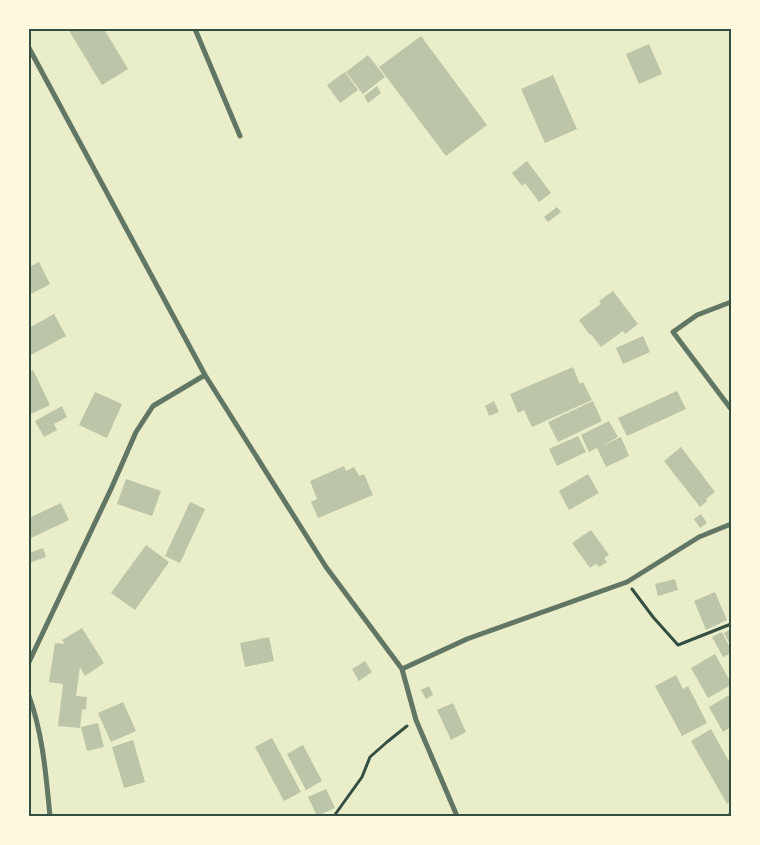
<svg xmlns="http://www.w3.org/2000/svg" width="760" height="845" viewBox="0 0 760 845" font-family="Signika,sans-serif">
	<rect width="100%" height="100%" fill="#e9edc9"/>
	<!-- building -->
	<path fill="#bcc5a7" d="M68 29H104L128 69 102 85Z
		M421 36 487 125 446 156 379 67Z
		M649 44 662 74 639 84 626 54Z
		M368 55 385 77 363 94 346 72Z
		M345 72 358 90 340 103 327 85Z
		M553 75 577 129 545 143 521 89Z
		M377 86 381 93 368 103 364 96Z
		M527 161 551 193 539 202 525 183 522 186 512 173Z
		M557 207 561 212 548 222 544 217Z
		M39 262 50 284 29 295V267Z
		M613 291 638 324 625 334 623 331 601 347 591 334 590 335 579 320 601 304 599 301Z
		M54 314 66 336 29 356V328Z
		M643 336 650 352 623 364 616 348Z
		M573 367 580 384 583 382 592 400 532 427 524 410 518 413 510 394Z
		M33 370 50 405 29 415V373Z
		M677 391 686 409 627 436 618 418Z
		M95 392 122 404 107 438 79 425Z
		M494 401 499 412 489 416 485 406Z
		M593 401 602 421 558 442 548 422Z
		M62 406 67 417 54 424 57 430 44 437 35 421Z
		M609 421 618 437 600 447 621 437 629 456 606 467 597 448 589 452 581 435Z
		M578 436 586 452 557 466 549 449Z
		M681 447 715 492 706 499 707 501 700 507 664 461Z
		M344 466 346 471 354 467 359 476 364 474 373 495 318 518 311 502 317 499 310 481Z
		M588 474 599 493 569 510 559 491Z
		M126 479 161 491 152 516 117 504Z
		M190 502 205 509 180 563 165 556Z
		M61 503 69 520 29 539V518Z
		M701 514 707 523 700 528 694 519Z
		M591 530 609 555 604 558 607 562 599 567 596 564 590 568 572 543Z
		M146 545 169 562 135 610 111 593Z
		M43 548 46 557 29 563V553Z
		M675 579 678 590 658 596 655 584Z
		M715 592 727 620 706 630 694 601Z
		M82 628 104 663 85 676 80 667 76 696 87 697 86 710 82 709 80 728 58 726 63 684 49 682 55 643 65 644 62 640Z
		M731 629V646L724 633Z
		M722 632 731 650V653L723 657 712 637Z
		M269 637 274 661 245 667 240 643Z
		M715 654 731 683V685L708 698 691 668Z
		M365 661 372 672 359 681 352 669Z
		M676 675 683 689 688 686 707 723 682 736 655 686Z
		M429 686 433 695 426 699 421 690Z
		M731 694V727L723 732 709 707Z
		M123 702 136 731 111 742 98 713Z
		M453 703 466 732 451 740 437 710Z
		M98 723 104 747 87 751 81 727Z
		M711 729 731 765V801L727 804 691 741Z
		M272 738 301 792 284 801 255 747Z
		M133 740 145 782 124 788 112 747Z
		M303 745 322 781 306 790 287 754Z
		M326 789 335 808 317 816 308 797Z"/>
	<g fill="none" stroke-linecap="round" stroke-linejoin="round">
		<!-- path -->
		<path stroke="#344e41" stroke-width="3" d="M632 589 653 617 678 645 731 624
			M334 816 362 777 370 757 387 742 407 726"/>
		<!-- minor -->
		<path stroke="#617663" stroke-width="5" d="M195 29 240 136
			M29 48 205 375 326 567 402 669 416 720 457 816
			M731 302 697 315 673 332 731 409
			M29 662 111 489 136 432 153 406 205 375
			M402 669 467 639 627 582 699 537 731 524
			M29 696C43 734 46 776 50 816
			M729 816 731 815"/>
	</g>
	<!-- border -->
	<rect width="760" height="845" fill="none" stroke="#fefae0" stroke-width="60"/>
	<rect x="30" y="30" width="700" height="785" fill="none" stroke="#344e41" stroke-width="2"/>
</svg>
